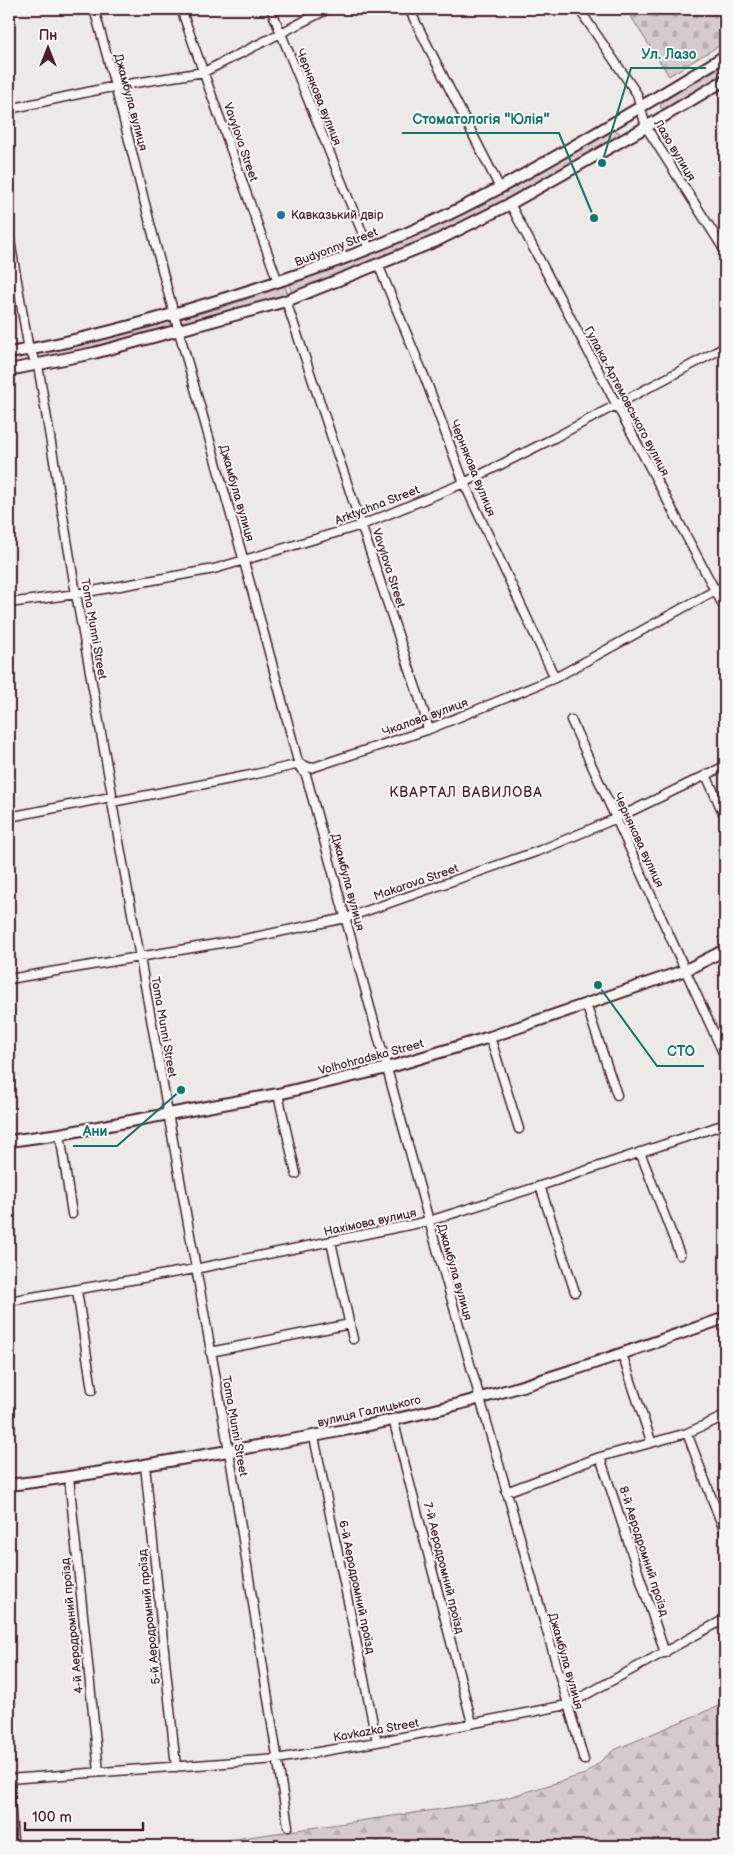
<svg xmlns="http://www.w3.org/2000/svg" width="734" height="1855" viewBox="0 0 734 1855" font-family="'Balsamiq Sans',sans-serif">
	<defs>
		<pattern id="forest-firs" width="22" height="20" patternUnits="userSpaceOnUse" patternTransform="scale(1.25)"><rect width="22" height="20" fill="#d4cbca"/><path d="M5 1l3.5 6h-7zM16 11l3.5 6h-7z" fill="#b8aeae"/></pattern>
		<pattern id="cemetery-stones" width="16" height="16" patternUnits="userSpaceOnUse" patternTransform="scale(1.25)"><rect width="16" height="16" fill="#d4cbca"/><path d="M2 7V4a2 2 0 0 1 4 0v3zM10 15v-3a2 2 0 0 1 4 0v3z" fill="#b8aeae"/></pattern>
	</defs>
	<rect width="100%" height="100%" fill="#ece9e6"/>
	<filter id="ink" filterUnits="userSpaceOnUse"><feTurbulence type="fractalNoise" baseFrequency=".02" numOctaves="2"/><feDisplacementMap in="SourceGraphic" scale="10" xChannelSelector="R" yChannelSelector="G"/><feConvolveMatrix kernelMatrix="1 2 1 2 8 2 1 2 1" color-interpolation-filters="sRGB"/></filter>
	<g filter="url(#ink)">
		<!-- grass -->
		<path fill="#d4cbca" stroke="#8f757a" d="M725 63V73L669 108 662 109 660 106 662 102Z
			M613 130 619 132V138C560 171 502 205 441 233 393 256 342 273 292 293L289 285C340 266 390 248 438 225 498 197 555 163 613 130Z
			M285 286 288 294 181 326 179 319 220 308Z
			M174 320 176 328 92 350 39 360 36 353 90 342Z"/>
		<!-- forest -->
		<path fill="url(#forest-firs)" stroke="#8f757a" d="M725 1703V1846H193L194 1845 496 1801 585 1774 614 1750Z"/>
		<!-- cemetery -->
		<path fill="url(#cemetery-stones)" stroke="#8f757a" d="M626 9H725V42L669 76Z"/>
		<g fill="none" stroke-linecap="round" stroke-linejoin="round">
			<defs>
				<path id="street" d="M94 9C122 106 144 205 171 303 213 454 258 605 297 758L301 769 306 775 429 1221 584 1760
					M181 9 278 282
					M271 9 369 249
					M409 9 500 188
					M579 9 637 94 646 127 725 251
					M9 109 116 86 204 72 328 9
					M510 204 725 609
					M9 235 29 350 38 365 76 594 112 794 111 797 229 1451 288 1826
					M378 264 427 383 464 483 555 678
					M286 301 424 712 427 723V730
					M9 603 76 594 214 569 362 525 464 483 554 438 725 347
					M571 720 725 1057
					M706 775 725 817
					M112 802 256 774 300 764 311 768 427 730 555 678 725 585
					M9 817 111 797
					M9 979 245 939 346 918 541 850 617 818 725 766
					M586 1004 617 1095
					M490 1037 519 1129
					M278 1094 296 1174
					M60 1134 72 1214
					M640 1152 680 1255
					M540 1186 575 1292
					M331 1242 353 1339
					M77 1290 92 1390
					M9 1301 195 1269 429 1221 540 1186 725 1124
					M210 1352 350 1324
					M622 1354 651 1441
					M393 1419 472 1723
					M687 1433 725 1533
					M314 1437 377 1742
					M600 1457 665 1653
					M145 1465 176 1767
					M69 1478 99 1772
					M506 1492 600 1457 687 1433 725 1416
					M9 1779 277 1759 377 1742 567 1705 725 1619
					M9 1785 13 1841 18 1846"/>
				<path id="secondary" d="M9 353C77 342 144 323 210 303 286 280 360 255 432 222 476 202 518 178 560 154 616 122 671 89 725 56
					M9 370 94 353 286 301 436 241 510 204 646 127 725 80
					M9 1141 60 1134 278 1094 387 1068 490 1037 686 970 725 950
					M9 1485C73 1478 136 1466 199 1456 294 1440 388 1424 481 1398 563 1375 644 1346 725 1318"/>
			</defs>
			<!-- street casing -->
			<use href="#street" stroke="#4a1f2b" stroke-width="11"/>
			<!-- secondary casing -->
			<use href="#secondary" stroke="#4a1f2b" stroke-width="14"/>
			<!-- street -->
			<use href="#street" stroke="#f6f6f2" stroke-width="8"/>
			<!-- secondary -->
			<use href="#secondary" stroke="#f6f6f2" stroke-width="10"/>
		</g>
	</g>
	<!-- markers -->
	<circle fill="#1f6fb2" stroke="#f6f6f2" stroke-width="2" cx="281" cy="215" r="5"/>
	<g text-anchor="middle" stroke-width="4" stroke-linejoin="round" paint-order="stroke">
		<!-- street labels -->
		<g font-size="12" fill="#4a1f2b" stroke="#f6f6f2">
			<text transform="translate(319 97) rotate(68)" y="4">Чернякова вулиця</text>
			<text transform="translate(131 102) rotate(75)" y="4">Джамбула вулиця</text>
			<text transform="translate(241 142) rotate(71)" y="4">Vavylova Street</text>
			<text transform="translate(675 150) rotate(59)" y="4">Лазо вулиця</text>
			<text transform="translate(336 247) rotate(-21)" y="4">Budyonny Street</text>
			<text transform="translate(627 401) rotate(62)" y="4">Гулака-Артемовського вулиця</text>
			<text transform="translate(473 468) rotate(68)" y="4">Чернякова вулиця</text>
			<text transform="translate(237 493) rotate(74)" y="4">Джамбула вулиця</text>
			<text transform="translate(377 505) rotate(-21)" y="4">Arktychna Street</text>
			<text transform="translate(389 568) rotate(72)" y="4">Vavylova Street</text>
			<text transform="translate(94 629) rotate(80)" y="4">Toma Munni Street</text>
			<text transform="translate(425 717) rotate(-20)" y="4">Чкалова вулиця</text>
			<text transform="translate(639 840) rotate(65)" y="4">Чернякова вулиця</text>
			<text transform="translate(348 882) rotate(75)" y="4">Джамбула вулиця</text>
			<text transform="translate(416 882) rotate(-19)" y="4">Makarova Street</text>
			<text transform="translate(164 1027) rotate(80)" y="4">Toma Munni Street</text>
			<text transform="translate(371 1057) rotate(-15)" y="4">Volhohradska Street</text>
			<text transform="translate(370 1222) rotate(-12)" y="4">Нахімова вулиця</text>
			<text transform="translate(455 1272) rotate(74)" y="4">Джамбула вулиця</text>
			<text transform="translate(369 1411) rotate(-13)" y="4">вулиця Галицького</text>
			<text transform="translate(235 1426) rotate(80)" y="4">Toma Munni Street</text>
			<text transform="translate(644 1551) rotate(72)" y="4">8-й Аеродромний проїзд</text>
			<text transform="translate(444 1568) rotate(76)" y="4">7-й Аеродромний проїзд</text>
			<text transform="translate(357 1587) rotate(78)" y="4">6-й Аеродромний проїзд</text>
			<text transform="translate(149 1617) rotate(-96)" y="4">5-й Аеродромний проїзд</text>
			<text transform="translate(72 1626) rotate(-96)" y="4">4-й Аеродромний проїзд</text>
			<text transform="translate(566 1661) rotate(74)" y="4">Джамбула вулиця</text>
			<text transform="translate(376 1730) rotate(-10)" y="4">Kavkazka Street</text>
		</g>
		<!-- poi labels -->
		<g font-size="12" fill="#4a1f2b" stroke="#f6f6f2" text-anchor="start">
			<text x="291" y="219">Кавказький двір</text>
		</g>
		<!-- neighbourhood labels -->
		<g font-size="14" letter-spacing="1" fill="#4a1f2b" stroke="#f6f6f2">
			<text x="466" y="797">КВАРТАЛ ВАВИЛОВА</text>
		</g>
	</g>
	<!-- callouts -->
	<path fill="none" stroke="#0f766e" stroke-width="2" d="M602 163L631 68H706M594 218L559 133H402M598 985L657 1066H704M181 1090L117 1146H73"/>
	<g fill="#0f766e" stroke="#f6f6f2" stroke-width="2">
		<circle cx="602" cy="163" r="5"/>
		<circle cx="594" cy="218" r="5"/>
		<circle cx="598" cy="985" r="5"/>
		<circle cx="181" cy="1090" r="5"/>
	</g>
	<g font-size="14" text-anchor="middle" font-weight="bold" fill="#0f766e" stroke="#f6f6f2" stroke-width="4" stroke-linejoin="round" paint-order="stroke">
		<text x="669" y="59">Ул. Лазо</text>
		<text x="481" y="124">Стоматологія "Юлія"</text>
		<text x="681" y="1056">СТО</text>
		<text x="95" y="1136">Ани</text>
	</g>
	<!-- margin -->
	<rect width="734" height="1855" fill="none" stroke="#f6f6f2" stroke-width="30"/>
	<rect x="15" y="15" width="704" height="1825" fill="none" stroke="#4a1f2b" stroke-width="2" filter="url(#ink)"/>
	<!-- north arrow -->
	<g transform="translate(48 48)" stroke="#f6f6f2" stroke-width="4" paint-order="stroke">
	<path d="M0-4L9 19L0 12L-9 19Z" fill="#4a1f2b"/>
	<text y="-8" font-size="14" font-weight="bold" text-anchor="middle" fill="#4a1f2b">Пн</text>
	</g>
	<!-- scale -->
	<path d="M25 1822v8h118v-8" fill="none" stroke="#4a1f2b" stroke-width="2.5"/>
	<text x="32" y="1822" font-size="15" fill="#4a1f2b" stroke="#f6f6f2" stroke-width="4" paint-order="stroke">100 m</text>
</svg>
